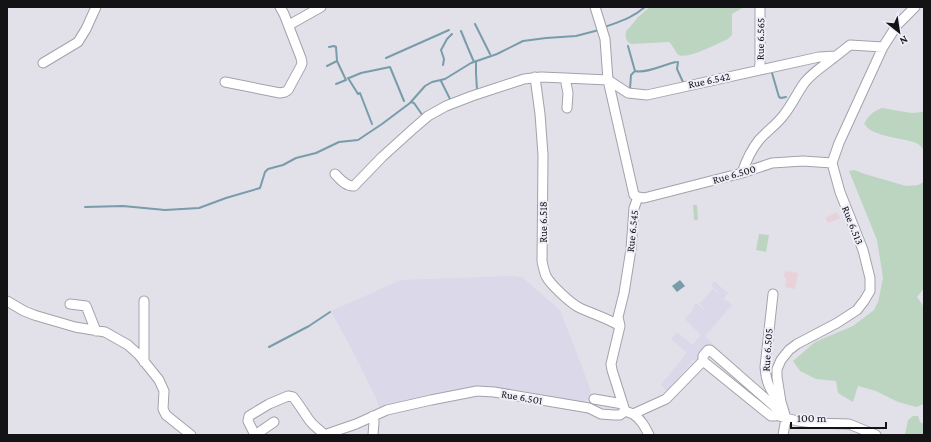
<svg xmlns="http://www.w3.org/2000/svg" width="931" height="442" viewBox="0 0 931 442" font-family="'Crimson Pro',serif">
	<rect width="100%" height="100%" fill="#e2e1ea"/>
	<!-- commercial -->
	<path fill="#e9d1da" d="M837 212 840 218 828 223 825 218Z
		M785 271 798 273 795 289 785 287 786 278 784 277Z"/>
	<!-- built -->
	<path fill="#dad8e9" d="M513 276 522 277 560 310 587 380 593 398 592 401 586 400V403L547 395 501 388 482 386 475 387 379 408 377 401 360 365 331 311 401 280Z
		M714 281 728 293 723 300V301L725 299 732 305 705 336 712 343 696 360 694 359 667 391 661 385 662 383 687 353 671 339 677 332 692 345 701 335 685 319 693 310 692 308 696 303 704 310 705 309 699 304 713 289 718 293 719 292 711 286Z"/>
	<!-- green -->
	<path fill="#bcd5c1" d="M650 7H744L732 14V35L728 39C716 44 690 59 678 55L671 44 669 42 632 44C626 43 625 37 626 31L630 27 638 17Z
		M882 108 911 113 922 112 924 110V150C918 140 906 141 896 138 889 137 874 133 869 129 868 128 865 125 864 124 868 116 873 111 882 108Z
		M854 170 865 174 906 186 918 185 924 182V288L917 297 924 307V404L916 407 898 402 876 391 858 386 853 402 838 393 836 381 816 379 800 371 793 361 815 342 853 326 874 310 878 302 883 278 877 240 849 171Z
		M693 205H697L698 220H694Z
		M759 234 769 235 766 252 756 250Z
		M913 416H918L920 422 924 424V435H908L905 434 908 420Z"/>
	<!-- water -->
	<path fill="#789ca9" d="M680 280 685 286 677 292 672 286Z"/>
	<g fill="none" stroke-linecap="round" stroke-linejoin="round">
		<!-- stream -->
		<path stroke="#789ca9" stroke-width="2" d="M475 24 490 54
			M605 27C621 21 632 18 645 7
			M461 31 468 48 474 62
			M628 46 635 71
			M329 47 334 46 336 47 337 61 346 80 336 84
			M386 58 449 30
			M476 61V73L477 90 478 91
			M678 62 677 69 683 82
			M443 65 444 59 441 50 447 39 452 34
			M327 66 337 61
			M635 71C646 74 665 64 676 62
			M772 73 779 97 781 98 786 97
			M441 81 451 101
			M630 89 631 75 635 71
			M411 102 414 103 423 116
			M372 124 360 93 358 94 348 78H349L361 73 390 67 404 101
			M85 207 123 206 165 210 199 208 226 198 260 188 265 172 268 169 283 165 296 158 316 153 339 142 358 140 382 124 410 103 425 86 432 82 445 79 471 63 497 54 523 41 546 38 576 36 599 30
			M269 347 309 326 330 312"/>
		<defs>
			<path id="minor" d="M595 7 605 39 608 80 634 195 638 197
				M289 25 321 7
				M43 63 78 42 86 29 96 7
				M759 70 760 63V7
				M535 77 540 114 543 155 542 261C543 266 544 271 546 276 550 284 571 304 580 308 593 314 607 318 620 326
				M225 82 280 93 285 92 288 90 301 66 302 63 301 58 284 14 280 7
				M567 108 568 93 565 78 608 80 628 93 647 95 819 57 836 56 850 45 883 47
				M742 173C746 161 751 150 759 140 767 131 776 125 783 116 792 105 797 93 805 82 813 72 826 64 836 56
				M335 174C340 179 346 187 354 186L382 157 413 129 428 116 446 106 472 96 524 79 541 77 565 78
				M638 197 644 198 742 173 772 163 803 161 832 163
				M773 294 765 367C766 382 770 392 781 402
				M7 301 24 311 34 315 75 327 105 332 128 345 139 355 159 380 164 391 163 409 166 415 191 435
				M70 304 86 306 96 331
				M703 361 771 416H775L776 415 789 419 798 421 813 423 849 424 876 435
				M144 362V301
				M594 399 623 404
				M625 411 612 370 611 364 620 326 618 317 624 293 631 249 634 208 638 197
				M633 414C641 419 645 427 649 435
				M373 416 374 422 373 435
				M255 435 248 421 249 416 269 404 288 396 293 397C299 404 304 413 310 421 314 427 320 429 324 435
				M255 435 274 422
				M324 435 356 424 387 410 431 400 477 391 494 392 589 408 601 414 614 415H620L625 411 633 414 666 399 703 361V356L708 350H710L774 406 777 410 776 415
				M783 435 786 418 781 402 777 377V369L781 360 789 350 797 344 837 323 857 310 864 301 870 291V278L863 250 840 192 832 163 839 143 883 47 897 25 915 7"/>
		</defs>
		<!-- minor casing -->
		<use href="#minor" stroke="#a3a2ab" stroke-width="11"/>
		<!-- minor -->
		<use href="#minor" stroke="#fff" stroke-width="9"/>
	</g>
	<g text-anchor="middle" stroke-width="4" stroke-linejoin="round" paint-order="stroke">
		<!-- street labels -->
		<g font-size="11" fill="#131316" stroke="#efeef8">
			<text transform="translate(760 39) rotate(-89)" y="4">Rue 6.565</text>
			<text transform="translate(709 80) rotate(-12)" y="4">Rue 6.542</text>
			<text transform="translate(734 174) rotate(-16)" y="4">Rue 6.500</text>
			<text transform="translate(543 222) rotate(-90)" y="4">Rue 6.518</text>
			<text transform="translate(853 225) rotate(68)" y="4">Rue 6.513</text>
			<text transform="translate(632 231) rotate(-84)" y="4">Rue 6.545</text>
			<text transform="translate(767 350) rotate(-86)" y="4">Rue 6.505</text>
			<text transform="translate(522 397) rotate(10)" y="4">Rue 6.501</text>
		</g>
	</g>
	<!-- border -->
	<rect width="931" height="442" fill="none" stroke="#131316" stroke-width="16"/>
	<!-- north arrow -->
	<g transform="translate(899 32) rotate(150)" stroke="#efeef8" stroke-width="3" paint-order="stroke">
	<path d="M0-3L7 15L0 10L-7 15Z" fill="#131316"/>
	<text y="-6" font-size="11" font-weight="bold" text-anchor="middle" fill="#131316">N</text>
	</g>
	<!-- scale -->
	<path d="M791 422v6h95v-6" fill="none" stroke="#131316" stroke-width="2"/>
	<text x="797" y="422" font-size="12" fill="#131316" stroke="#efeef8" stroke-width="3" paint-order="stroke">100 m</text>
</svg>
